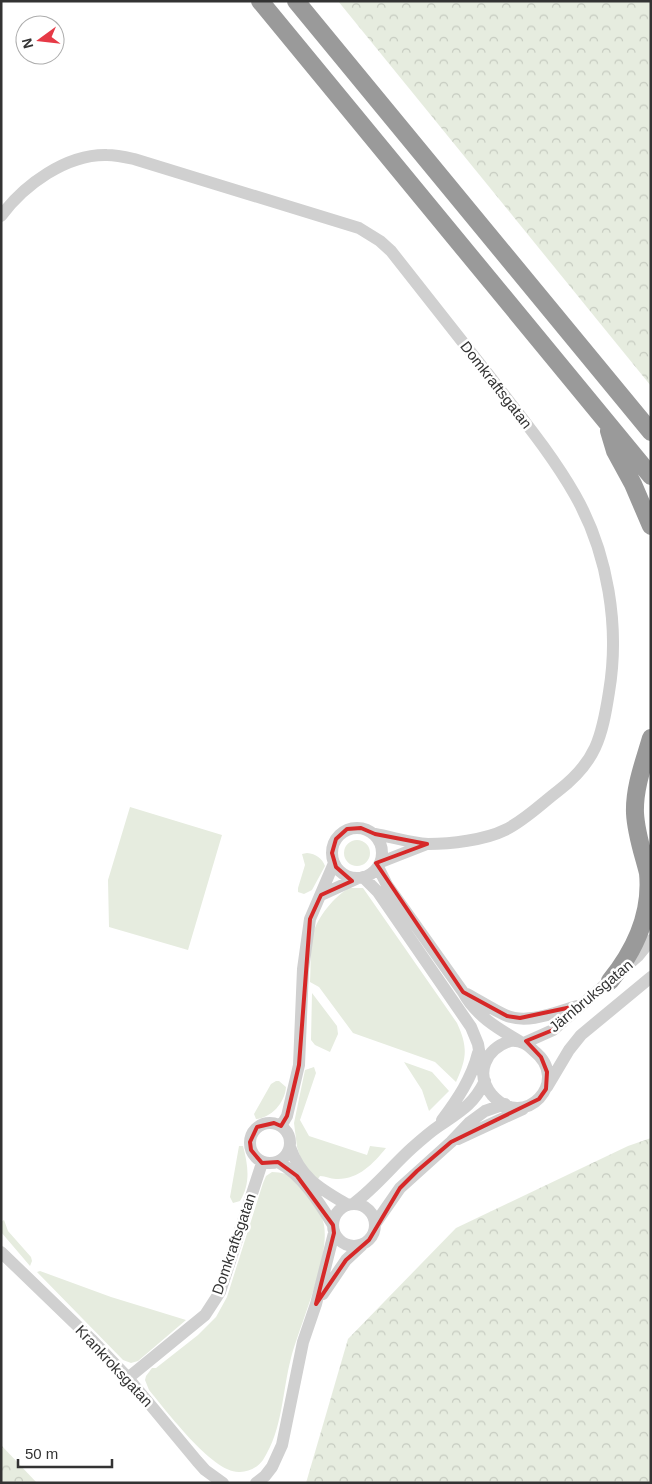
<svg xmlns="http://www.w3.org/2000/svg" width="652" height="1484" viewBox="0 0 652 1484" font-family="Helvetica,sans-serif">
	<defs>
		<pattern id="forest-crowns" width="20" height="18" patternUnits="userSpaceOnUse" patternTransform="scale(1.25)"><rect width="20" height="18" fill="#e6ecdf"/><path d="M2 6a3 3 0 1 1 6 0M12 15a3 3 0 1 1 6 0" fill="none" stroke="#c6cbc0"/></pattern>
	</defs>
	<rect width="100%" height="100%" fill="#fff"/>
	<!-- green -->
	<path fill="#e6ecdf" d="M130 807 222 835 188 950 109 927 108 880Z
		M344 853a13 13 0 1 1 26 0a13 13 0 1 1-26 0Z
		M307 853C316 854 322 858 325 866L312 890 304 894 298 892V888L305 865 302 854Z
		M349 888H363L457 1023C468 1047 467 1058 456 1082L435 1062 353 1033 319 987 310 982C311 968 310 947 313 934 318 916 334 897 349 888Z
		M312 993 337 1026 338 1034 330 1052 315 1045 311 1040Z
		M404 1062 432 1072 449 1091 429 1111 422 1090Z
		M314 1067 316 1073 300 1120 309 1136 367 1155 370 1146 386 1148C373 1164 358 1180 336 1179 330 1179 326 1176 320 1176L318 1179 303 1166 297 1147 294 1123 305 1070Z
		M276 1081H279L286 1087C285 1103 271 1118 256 1119L254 1114 271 1084Z
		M239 1146H243C248 1165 251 1183 240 1201L233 1203 230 1197Z
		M272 1172C292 1173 294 1178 305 1193 312 1203 322 1213 324 1225 330 1258 300 1324 291 1358 282 1392 283 1429 263 1460 258 1467 249 1472 240 1472 213 1474 166 1410 149 1390L145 1380 146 1376 152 1368H156L198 1335 216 1317 227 1297 263 1183 266 1176Z
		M4 1220 8 1231 31 1257 32 1261 30 1266 1 1232V1222Z
		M40 1271 111 1297 186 1320 138 1361 131 1363 123 1360 37 1272Z"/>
	<!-- forest -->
	<path fill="url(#forest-crowns)" d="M338 1H651V386Z
		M651 1138V1483H306L348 1339 456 1228 628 1146Z
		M1 1445 37 1483H1Z"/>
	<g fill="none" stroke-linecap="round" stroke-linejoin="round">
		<!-- minor -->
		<path stroke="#d0d0d0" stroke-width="12" d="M1 216C24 185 66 154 107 155 115 155 125 157 134 159L359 228 380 241 391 251C424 293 457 335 491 378 520 416 551 453 575 495 608 553 620 627 609 692 602 737 596 762 558 791 541 804 524 821 505 830 485 840 450 844 428 844 411 843 392 837 375 834
			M332 853a25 25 0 1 1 50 0a25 25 0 1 1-50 0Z
			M381 862 427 844
			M378 867 387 885 463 992C475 1015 497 1028 519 1041
			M363 877 378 892 471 1027 478 1044 483 1074
			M321 895 358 878
			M467 994C480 1001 492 1009 505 1015 527 1025 556 1012 577 1006
			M510 1041C521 1040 527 1044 534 1051 572 1081 524 1132 492 1095 474 1073 486 1049 510 1041Z
			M524 1043 553 1030 638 956 651 940
			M547 1087 569 1050 581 1035 651 977
			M442 1120C457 1100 472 1078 478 1053
			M250 1143a20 20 0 1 1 40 0a20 20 0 1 1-40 0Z
			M281 1126 287 1116 299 1065 303 969 310 919 334 863
			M458 1139 523 1109
			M290 1147C301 1179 321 1189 348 1205
			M278 1162C302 1175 319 1202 333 1225
			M353 1204C375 1188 392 1166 412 1148 421 1140 430 1132 439 1126 461 1111 473 1105 485 1081
			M333 1225a21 21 0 1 1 42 0a21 21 0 1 1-42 0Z
			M375 1224 400 1188 451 1142 470 1122 485 1111 505 1104
			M1 1252 91 1339 128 1378 197 1461 205 1470 223 1483
			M323 1294 346 1260 362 1245
			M128 1378 205 1315 220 1292 262 1163
			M256 1483 265 1476 272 1467 282 1445 303 1342 316 1304 334 1233"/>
		<!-- highway -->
		<path stroke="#9a9a9a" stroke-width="18" d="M260 1 651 476
			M296 1 651 432
			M609 431 615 451 633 484 651 526
			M610 981C635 950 652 914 648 873 643 853 636 834 635 813 634 788 644 762 651 738"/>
	</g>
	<!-- marked area -->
	<path fill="none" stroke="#d62828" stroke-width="4" stroke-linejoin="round" d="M361 828 375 834 427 844 376 863 463 992 507 1016 520 1018 581 1005 553 1030 526 1041 541 1057 547 1072 546 1089 539 1099 451 1142 417 1171 400 1188 369 1240 346 1260 316 1304 334 1233 333 1225 297 1176 278 1162 262 1163 251 1150 250 1142 257 1127 274 1123 281 1126 287 1116 299 1065 310 919 321 895 352 881 336 867 332 853 336 839 347 829Z"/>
	<g text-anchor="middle" stroke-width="5" stroke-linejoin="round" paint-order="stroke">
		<!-- street labels -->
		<g font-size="15" fill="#333" stroke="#fff">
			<text transform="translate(496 385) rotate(52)" y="5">Domkraftsgatan</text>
			<text transform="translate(591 996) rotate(-40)" y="5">Järnbruksgatan</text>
			<text transform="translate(234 1244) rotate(-71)" y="5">Domkraftsgatan</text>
			<text transform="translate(114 1366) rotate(47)" y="5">Krankroksgatan</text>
		</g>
	</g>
	<!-- border -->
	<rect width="652" height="1484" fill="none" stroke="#333333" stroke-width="5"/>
	<!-- north arrow -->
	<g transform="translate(40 40) rotate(255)"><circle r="24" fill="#ffffff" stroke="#adadad"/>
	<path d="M0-4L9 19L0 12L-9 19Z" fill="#e63946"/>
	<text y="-8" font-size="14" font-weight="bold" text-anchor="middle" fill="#333333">N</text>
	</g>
	<!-- scale -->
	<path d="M18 1459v8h94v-8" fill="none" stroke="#333333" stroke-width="2.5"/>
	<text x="25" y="1459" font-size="15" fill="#333333" stroke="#ffffff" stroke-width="4" paint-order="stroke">50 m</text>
</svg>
